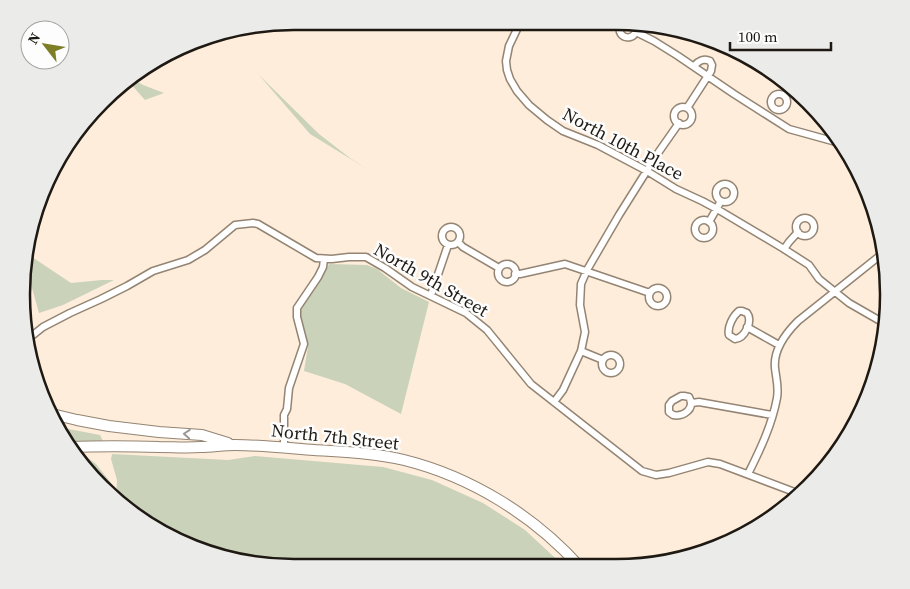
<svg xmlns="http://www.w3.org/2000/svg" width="910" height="589" viewBox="0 0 910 589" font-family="'Source Serif 4',serif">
	<rect width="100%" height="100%" fill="#feedda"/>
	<!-- green -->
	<path fill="#cad2ba" d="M259 75 319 134 350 158 367 169 310 134Z
		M131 78 143 85 164 93 145 100 128 81Z
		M26 253 71 283 102 280H114L63 305 39 313 32 288 30 277 23 272V270L28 271 33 269 24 264Z
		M329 264 367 265 377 269 401 288 429 302 401 414 345 384 304 371 308 346 299 313Z
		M58 427 100 435 103 441H65Z
		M112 454 228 460 255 456 383 467 432 480 483 503 525 530 565 567 259 565 190 547 116 501 117 480 111 459Z
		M76 456 87 457 96 464 111 483 112 497Z"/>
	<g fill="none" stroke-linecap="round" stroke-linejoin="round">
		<defs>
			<path id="minor" d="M520 23 509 46 506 61 507 70 510 79 517 91 529 105 547 120 563 131 598 145 647 171 676 189 702 201 717 209 784 249 809 265 819 279 849 303 882 322
				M621 23C613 42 642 42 635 24
				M636 32 654 41 678 56 734 94 789 129 836 142
				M771 102a8 8 0 1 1 16 0a8 8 0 1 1-16 0Z
				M674 116a9 9 0 1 1 18 0a9 9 0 1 1-18 0Z
				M687 108 711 71 712 65 710 61C704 58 698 61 694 66
				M716 193a9 9 0 1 1 18 0a9 9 0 1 1-18 0Z
				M796 227a9 9 0 1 1 18 0a9 9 0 1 1-18 0Z
				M695 229a9 9 0 1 1 18 0a9 9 0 1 1-18 0Z
				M709 222 721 201
				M442 236a9 9 0 1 1 18 0a9 9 0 1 1-18 0Z
				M458 242 463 247 499 268
				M784 249 789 242 798 232
				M498 273a9 9 0 1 1 18 0a9 9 0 1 1-18 0Z
				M515 274H520L565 264 650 293
				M649 297a9 9 0 1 1 18 0a9 9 0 1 1-18 0Z
				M431 295 448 245
				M739 311H742L747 313C753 321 745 338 735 339L729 335C727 327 733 316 739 311Z
				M747 327 779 345
				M28 339 43 327 70 313 101 299 127 286 153 271 188 260 205 250 235 225 253 223 258 224 316 258 332 259 349 257H366L385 268 412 287 466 313 487 330 531 384 642 471 656 475 669 473 708 462 720 464 797 493
				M581 351 603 360
				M602 364a9 9 0 1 1 18 0a9 9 0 1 1-18 0Z
				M681 396H684L689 397C696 409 683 417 673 415L669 412V405L672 401Z
				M554 402 563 390 581 351 585 332 580 305 581 284 587 270 619 215 658 153 679 123
				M692 403 699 402 772 415
				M284 447V415L287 409 289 388 304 344 297 317V308L318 277 323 267 324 259
				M748 474C760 450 772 425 777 398 779 387 776 378 775 368 773 349 786 333 798 321L882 254"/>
			<path id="primary" d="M52 414 77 420 109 426 159 432 202 435 228 443
				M68 447C98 446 129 446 159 447 173 447 187 448 201 447 212 447 223 445 235 445 261 445 288 448 314 450 344 452 375 453 404 460 472 477 534 516 580 567"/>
		</defs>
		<!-- minor casing -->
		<use href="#minor" stroke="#938473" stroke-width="9"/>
		<!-- primary casing -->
		<use href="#primary" stroke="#938473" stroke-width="12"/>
		<!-- minor -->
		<use href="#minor" stroke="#fff" stroke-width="6"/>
		<!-- primary -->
		<use href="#primary" stroke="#fff" stroke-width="10"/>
	</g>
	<!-- one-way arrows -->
	<defs><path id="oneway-chevron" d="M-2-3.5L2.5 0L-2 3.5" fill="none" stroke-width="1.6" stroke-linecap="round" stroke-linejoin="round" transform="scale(1.25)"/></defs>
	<use stroke="#9a9894" href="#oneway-chevron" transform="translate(187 434) rotate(-176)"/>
	<g text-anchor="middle" stroke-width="5" stroke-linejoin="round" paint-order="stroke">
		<!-- street labels -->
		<g font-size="18" fill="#1e1912" stroke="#fdfdfd">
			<text transform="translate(623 144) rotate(28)" y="6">North 10th Place</text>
			<text transform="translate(431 280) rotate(30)" y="6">North 9th Street</text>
			<text transform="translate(335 437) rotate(6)" y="6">North 7th Street</text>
		</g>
	</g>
	<!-- crop -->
	<path d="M0 0H910V589H0ZM294 30H616A264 264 0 0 1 880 294V295A264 264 0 0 1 616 559H294A264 264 0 0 1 30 295V294A264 264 0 0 1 294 30Z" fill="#ebebea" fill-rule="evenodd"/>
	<path fill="none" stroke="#1e1912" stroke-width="2.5" d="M294 30H616A264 264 0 0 1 880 294V295A264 264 0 0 1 616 559H294A264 264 0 0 1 30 295V294A264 264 0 0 1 294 30Z"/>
	<!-- north arrow -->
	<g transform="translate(45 45) rotate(301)"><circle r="24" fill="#fdfdfd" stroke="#a4a29f"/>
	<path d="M0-4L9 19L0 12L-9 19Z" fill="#7d7e26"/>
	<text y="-8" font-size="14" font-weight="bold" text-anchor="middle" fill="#1e1912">N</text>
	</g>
	<!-- scale -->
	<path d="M730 42v8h101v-8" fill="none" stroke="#1e1912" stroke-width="2.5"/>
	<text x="738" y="42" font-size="15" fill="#1e1912" stroke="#fdfdfd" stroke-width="4" paint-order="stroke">100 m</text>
</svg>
